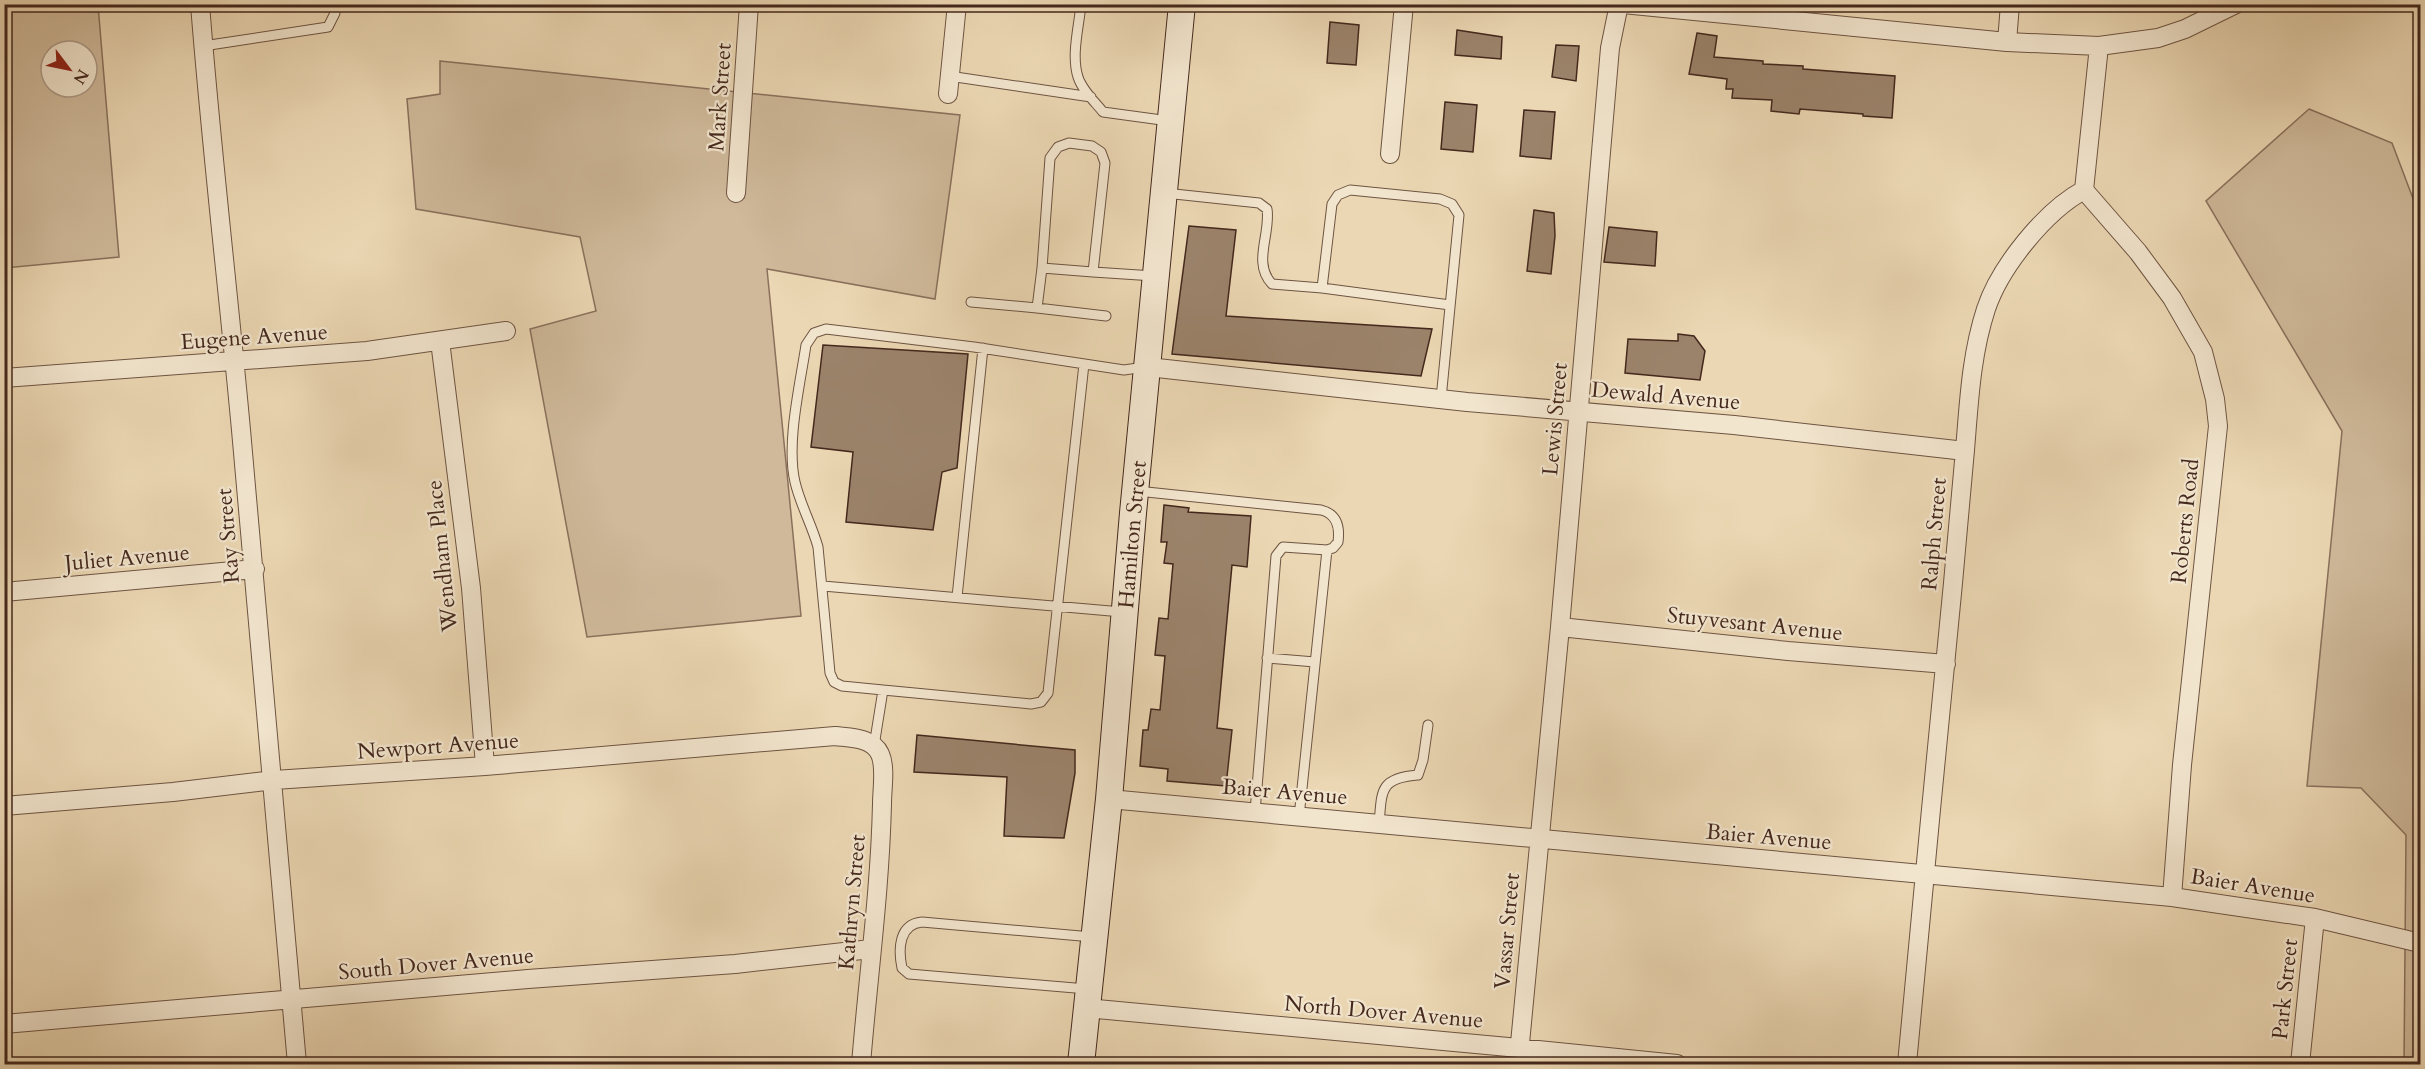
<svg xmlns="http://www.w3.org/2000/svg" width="2425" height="1069" viewBox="0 0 2425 1069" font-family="Cardo,serif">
	<rect width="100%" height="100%" fill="#ebd7b3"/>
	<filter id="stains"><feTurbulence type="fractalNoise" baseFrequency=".00333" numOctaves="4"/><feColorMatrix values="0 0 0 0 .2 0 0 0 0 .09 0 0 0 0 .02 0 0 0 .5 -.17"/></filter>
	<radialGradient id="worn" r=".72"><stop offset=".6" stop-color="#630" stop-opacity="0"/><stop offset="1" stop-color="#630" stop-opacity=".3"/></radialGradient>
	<!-- green -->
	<path fill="#cfb99a" stroke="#8a705c" stroke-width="1.5" fill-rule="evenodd" d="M5 4 98 5 119 257 5 268ZM51 51H87V87H51Z
		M440 61 960 115 935 299 767 269 801 616 587 637 530 329 596 311 580 237 416 209 407 99 440 94Z
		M2309 109 2392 143 2420 217V1064H2404L2406 835 2361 788 2307 786 2342 431 2206 201Z"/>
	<!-- building -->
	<path fill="#9b836b" stroke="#44281d" stroke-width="1.5" d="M1330 22 1359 25 1356 65 1327 63Z
		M1457 30 1502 37 1501 59 1455 55Z
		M1697 33 1717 36 1714 57 1763 61V64L1803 66V69L1895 76 1892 118 1863 116V114L1800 109 1799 114 1771 111 1772 100 1732 98 1733 89H1726L1727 79 1689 74Z
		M1556 45 1579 46 1576 81 1552 77Z
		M1445 102 1477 105 1473 152 1441 149Z
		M1524 110 1555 112 1551 159 1520 156Z
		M1534 210 1554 213 1555 236 1551 274 1527 271Z
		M1189 226 1236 230 1226 316 1432 329 1421 376 1172 354Z
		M1609 227 1657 232 1655 266 1604 262Z
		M1678 334 1694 336 1705 351 1700 380 1625 373 1628 339 1678 341Z
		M823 345 968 354 957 468 942 472 933 530 846 522 853 452 811 447Z
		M1164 505 1189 508 1188 512 1251 516 1247 567 1232 565 1217 728 1232 730 1226 786 1167 781 1168 769 1140 766 1143 730H1148L1151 709 1160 710 1165 656 1155 655 1159 618 1168 619 1173 564 1164 563 1167 542H1161Z
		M917 735 1075 750V773L1064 838 1004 836 1007 777 914 772Z"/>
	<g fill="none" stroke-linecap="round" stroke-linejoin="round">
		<defs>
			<path id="lane" d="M1081 4C1079 27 1071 55 1078 77 1082 90 1095 102 1103 112L1169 121
				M203 46 328 27 335 13V4
				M949 76 1091 97
				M1165 193 1259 203 1267 209C1271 234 1252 263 1272 284L1322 288 1332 204 1338 195 1350 190 1440 199 1452 204 1459 215 1441 399
				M1093 272 1042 268 1050 158 1058 147 1069 143 1092 146 1101 152 1105 163 1093 272 1154 276
				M1322 288 1450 305
				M971 302 1037 308 1042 268
				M1037 308 1106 316
				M1137 491 1321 510C1337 514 1340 527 1338 542L1333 548 1327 550 1283 547 1276 556 1255 812
				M823 586 1122 612
				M957 597 983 348
				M1267 658 1315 662
				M883 690 1031 704 1041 702 1048 693 1084 364
				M874 746 883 690 842 686 834 682 830 673 818 547C812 525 800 504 795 482 786 443 800 385 806 345L814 333 826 329 974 347 1124 370 1145 367
				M1299 817 1327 550
				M1379 824C1382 791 1379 778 1418 775L1423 760 1428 725
				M1087 989 909 974 902 968C898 949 899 924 922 922L1092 937"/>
			<path id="street" d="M200 4C211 147 228 288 241 430 261 642 279 853 297 1064
				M1623 4 2007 42 2099 46 2158 38 2185 29 2236 4
				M2007 42 2010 4
				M948 94 957 4
				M1390 154 1404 4
				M2084 190 2138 252 2172 298 2203 352 2215 399 2218 426 2182 765 2172 897
				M736 193 749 4
				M440 341 471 588 485 766
				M1148 367 1467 402 1734 425 1965 451
				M4 378 367 351 506 331
				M4 592 255 569
				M1560 627 1788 651 1946 664
				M1109 799 2172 897 2315 918 2420 943
				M4 806 173 792 274 780 485 766 835 736C850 738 872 737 880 754 886 767 882 789 882 804 880 891 868 978 861 1064
				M1086 1008 1519 1048 1677 1064
				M4 1024 528 979 735 964 871 949
				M1518 1064 1560 627 1610 48 1619 4
				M1907 1064C1921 904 1938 743 1953 583 1957 538 1961 494 1965 450 1969 402 1971 355 1986 309 2000 267 2045 211 2084 190L2099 46
				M2300 1064 2315 918"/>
			<g id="secondary">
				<path id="s1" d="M1081 1064 1109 799 1133 513 1182 4"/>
			</g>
		</defs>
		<!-- lane casing -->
		<use href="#lane" stroke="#6e5442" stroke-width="11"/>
		<!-- street casing -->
		<use href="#street" stroke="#6e5442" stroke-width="20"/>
		<!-- secondary casing -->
		<use href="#secondary" stroke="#44281d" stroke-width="28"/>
		<!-- lane -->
		<use href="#lane" stroke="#f2e5ce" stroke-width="9"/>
		<!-- street -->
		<use href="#street" stroke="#f2e5ce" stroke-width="18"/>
		<!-- secondary -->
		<use href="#secondary" stroke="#f2e5ce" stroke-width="26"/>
	</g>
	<g text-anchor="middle" stroke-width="4.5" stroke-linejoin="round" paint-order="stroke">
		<!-- street labels -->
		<g font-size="22" fill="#44281d" stroke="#f2e5ce">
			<text transform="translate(719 97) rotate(-86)" y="8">Mark Street</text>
			<text transform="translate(254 336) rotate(-4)" y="8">Eugene Avenue</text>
			<text transform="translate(1666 395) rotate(5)" y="8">Dewald Avenue</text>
			<text transform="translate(1554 419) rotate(-85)" y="8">Lewis Street</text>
			<text transform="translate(2184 521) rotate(-84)" y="8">Roberts Road</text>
			<text dy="8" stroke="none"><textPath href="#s1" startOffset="532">Hamilton Street</textPath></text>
			<text transform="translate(1933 534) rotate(-85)" y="8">Ralph Street</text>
			<text transform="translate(227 536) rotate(-95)" y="8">Ray Street</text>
			<text transform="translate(441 556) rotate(-96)" y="8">Wendham Place</text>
			<text transform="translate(127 557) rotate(-5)" y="8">Juliet Avenue</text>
			<text transform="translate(1755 623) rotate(6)" y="8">Stuyvesant Avenue</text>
			<text transform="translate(438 745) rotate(-4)" y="8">Newport Avenue</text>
			<text transform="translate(1285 791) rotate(5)" y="8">Baier Avenue</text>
			<text transform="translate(1769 836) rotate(5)" y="8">Baier Avenue</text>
			<text transform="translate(2253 885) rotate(9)" y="8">Baier Avenue</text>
			<text transform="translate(851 902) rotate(-85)" y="8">Kathryn Street</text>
			<text transform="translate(1506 931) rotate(-85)" y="8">Vassar Street</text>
			<text transform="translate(436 963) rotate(-5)" y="8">South Dover Avenue</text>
			<text transform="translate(2284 989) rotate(-84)" y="8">Park Street</text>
			<text transform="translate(1384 1011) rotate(5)" y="8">North Dover Avenue</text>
		</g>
	</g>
	<!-- margin -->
	<rect width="2425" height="1069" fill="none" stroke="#ebd7b3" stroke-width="24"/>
	<rect x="6" y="6" width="2413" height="1057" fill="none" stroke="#44281d" stroke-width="3"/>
	<rect x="12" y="12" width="2401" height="1045" fill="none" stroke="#44281d" stroke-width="1.5"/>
	<!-- north arrow -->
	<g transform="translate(69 69) rotate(122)"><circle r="28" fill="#f2e5ce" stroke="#ac9987" stroke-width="1.5"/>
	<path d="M0-4.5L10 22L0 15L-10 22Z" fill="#8f2418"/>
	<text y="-9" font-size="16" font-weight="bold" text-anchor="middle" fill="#44281d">N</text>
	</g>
	<rect width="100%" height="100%" filter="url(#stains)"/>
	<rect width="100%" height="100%" fill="url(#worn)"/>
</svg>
